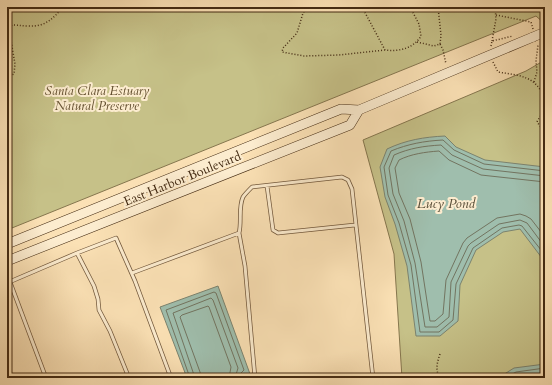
<svg xmlns="http://www.w3.org/2000/svg" width="552" height="385" viewBox="0 0 552 385" font-family="Cardo,serif">
	<rect width="100%" height="100%" fill="#fbe1b5"/>
	<filter id="stains"><feTurbulence type="fractalNoise" baseFrequency=".005" numOctaves="4"/><feColorMatrix values="0 0 0 0 .2 0 0 0 0 .09 0 0 0 0 .02 0 0 0 .5 -.17"/></filter>
	<radialGradient id="worn" r=".72"><stop offset=".6" stop-color="#630" stop-opacity="0"/><stop offset="1" stop-color="#630" stop-opacity=".3"/></radialGradient>
	<!-- green -->
	<path fill="#c6c188" stroke="#85764e" d="M7 7H545V24L536 16 7 230Z
		M545 60V378H402L394 254 363 140 526 71Z"/>
	<!-- water -->
	<path fill="#9fbead" stroke="#7b836f" d="M445 136 456 147 485 160 545 167V262L520 229 503 232 476 250 460 285 458 321 440 336H416L407 266 395 224 385 197 380 167 387 149C406 140 424 137 445 136Z
		M218 286 250 374 239 378H187L160 307Z
		M545 364V378H498L514 368Z"/>
	<g fill="none" stroke-linecap="round" stroke-linejoin="round">
		<!-- shore -->
		<path stroke="#727460" stroke-width="1" d="M545 171 484 164 454 150 443 140C424 141 408 144 391 151L384 167 388 195 399 223 411 265 420 332H439L453 320 456 284 473 248 502 228 519 225 522 226 545 255
			M545 176 483 169 452 155 441 145C424 146 410 148 394 155L389 168 393 194 404 221 415 263 425 327H437L449 317 451 282 468 246 471 243 499 224 520 220 527 223 545 247
			M545 182 481 175 449 160 439 151C425 152 411 154 399 160L395 168 399 193 410 219 421 262 430 321H435L443 314 446 280 463 243 467 238 497 218 520 214 526 216 531 219 545 237
			M190 378 166 310 214 292 216 293 244 370 240 374V378
			M195 378 173 313 211 298 213 300 238 368 235 378
			M201 378 200 372 180 317 182 315 208 306 209 307 231 367 229 378
			M505 378 516 372 545 368"/>
		<defs>
			<path id="service" d="M267 186 273 230 278 233 355 225
				M239 233 245 266 255 378
				M77 253 116 238 135 281 171 378
				M132 273 239 233C242 222 238 208 243 197 245 194 249 190 252 187L342 177 348 180 352 189 373 378
				M10 282 46 378
				M7 283 77 253 94 286 98 299 99 310 110 331 129 378"/>
			<path id="secondary" d="M7 244 341 109 359 110 533 37
				M7 261 350 125 359 110"/>
		</defs>
		<!-- service casing -->
		<use href="#service" stroke="#72583c" stroke-width="4.5"/>
		<!-- secondary casing -->
		<use href="#secondary" stroke="#442b13" stroke-width="10"/>
		<!-- path -->
		<path stroke="#442b13" stroke-width="1.5" stroke-dasharray="1 2" stroke-linecap="butt" d="M308 7 303 13 297 33 283 48 282 52 304 56 339 55 385 50
			M362 7 385 50C399 52 414 48 421 36L419 24 410 7
			M438 7 441 35 440 44
			M496 15 531 22 533 29
			M492 41 496 19 495 7
			M417 42 434 46 440 44 443 50 446 64
			M491 46 492 41 513 36
			M493 62 498 72C521 76 534 75 545 98
			M7 77 14 74 15 64 9 29 12 25C18 25 22 26 28 26 45 27 53 19 63 7
			M534 82 537 72 536 61 538 45
			M545 108C543 114 539 117 537 122L541 127 545 141
			M440 354C437 363 435 370 440 378"/>
		<!-- service -->
		<use href="#service" stroke="#fceccf" stroke-width="3"/>
		<!-- secondary -->
		<use href="#secondary" stroke="#fceccf" stroke-width="9"/>
		<defs>
			<path id="secondary-bridge" d="M533 37 545 32"/>
		</defs>
		<!-- secondary-bridge casing -->
		<use href="#secondary-bridge" stroke="#442b13" stroke-width="10" stroke-linecap="butt"/>
		<!-- secondary-bridge -->
		<use href="#secondary-bridge" stroke="#fceccf" stroke-width="9"/>
	</g>
	<g text-anchor="middle" stroke-width="4" stroke-linejoin="round" paint-order="stroke">
		<!-- park labels -->
		<g font-size="13" font-style="italic" fill="#645030" stroke="#fceccf">
			<text x="97" y="95">Santa Clara Estuary<tspan x="97" dy="15">Natural Preserve</tspan></text>
		</g>
		<!-- street labels -->
		<g font-size="13" fill="#442b13" stroke="#fceccf">
			<text transform="translate(182 178) rotate(-22)" y="5">East Harbor Boulevard</text>
		</g>
		<!-- water labels -->
		<g font-size="14" font-style="italic" fill="#5b503a" stroke="#fceccf">
			<text x="446" y="208">Lucy Pond</text>
		</g>
	</g>
	<!-- margin -->
	<rect width="552" height="385" fill="none" stroke="#fbe1b5" stroke-width="24"/>
	<rect x="8" y="8" width="536" height="369" fill="none" stroke="#442b13" stroke-width="2"/>
	<rect x="12" y="12" width="528" height="361" fill="none" stroke="#442b13"/>
	<rect width="100%" height="100%" filter="url(#stains)"/>
	<rect width="100%" height="100%" fill="url(#worn)"/>
</svg>
